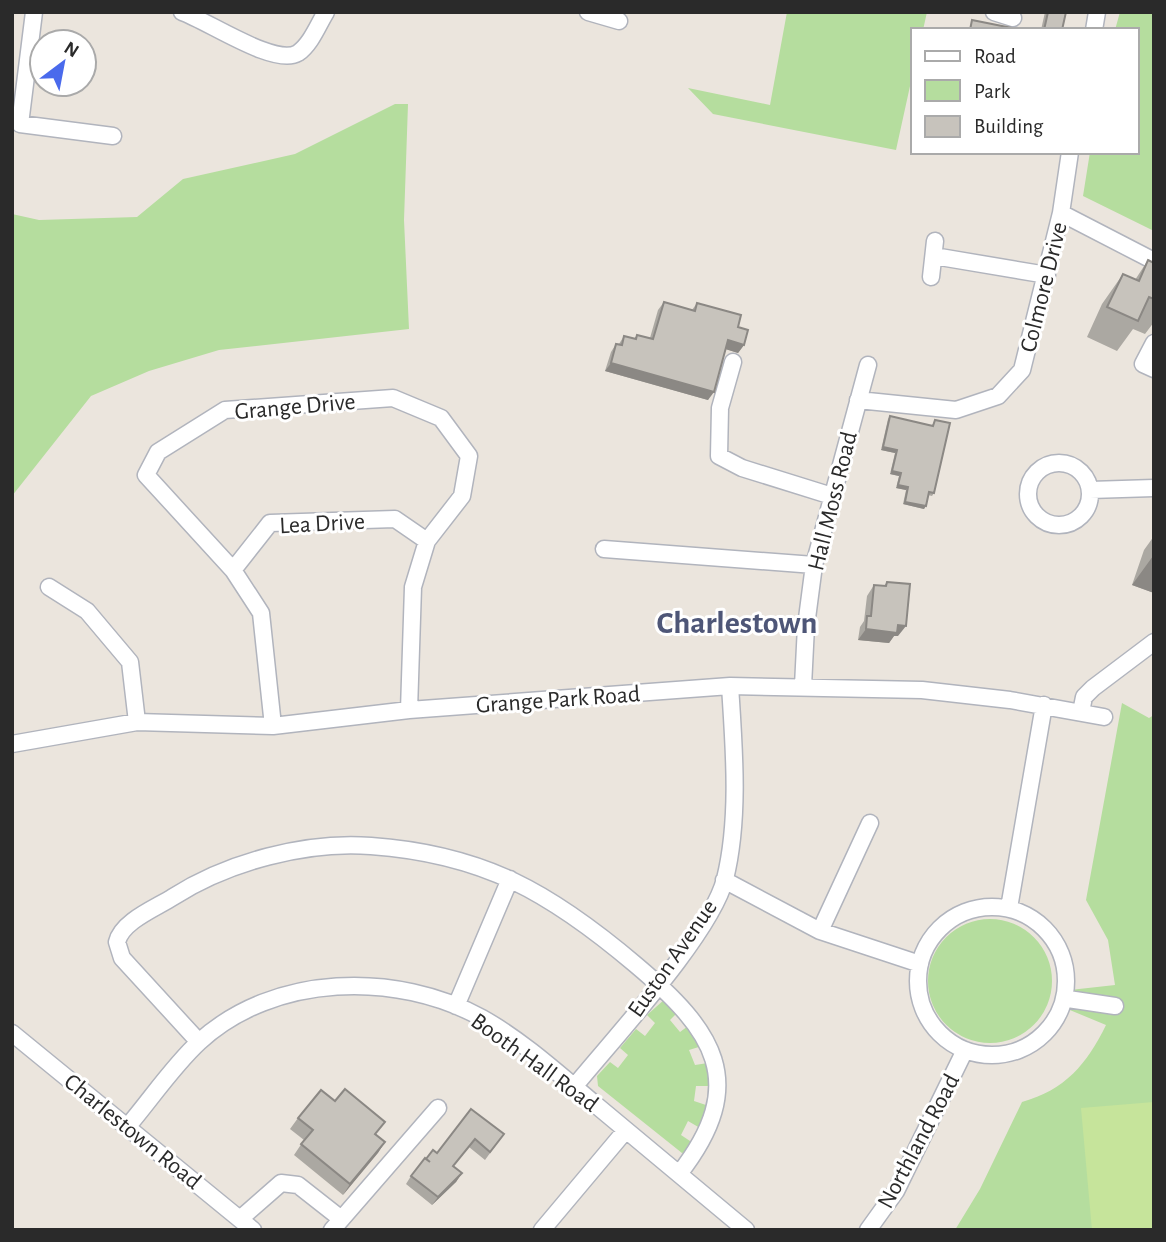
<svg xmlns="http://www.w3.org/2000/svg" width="1166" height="1242" viewBox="0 0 1166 1242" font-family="'Alegreya Sans',sans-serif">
	<rect width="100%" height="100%" fill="#ebe5dd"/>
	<!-- green -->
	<path fill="#b5dd9e" d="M787 12H927L923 30H912V77L896 150 713 114 688 88 770 105Z
		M1120 12H1154V231L1083 196 1090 152H1136V30H1115Z
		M395 104H408L404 220 409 329 219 350 149 371 91 396 12 496V214L39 220 137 217 183 179 295 154Z
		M1122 703 1149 718 1154 715V1230H955L980 1189 1022 1102C1065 1090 1087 1064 1106 1025L1065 1008 1070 990 1115 985 1108 940 1086 900Z
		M928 981a62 62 0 1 1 124 0a62 62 0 1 1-124 0Z
		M665 999 680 1010 670 1020 680 1032 692 1023 702 1046 689 1050 695 1065 708 1063 712 1086H696L694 1101 709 1106 700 1128 688 1121 681 1135 693 1143 687 1152 682 1153 598 1086 597 1076 610 1062 618 1068 628 1055 620 1048 636 1029 645 1036 655 1023 647 1015Z"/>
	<!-- pitch -->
	<path fill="#c6e49b" d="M1154 1102V1230H1092L1081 1108Z"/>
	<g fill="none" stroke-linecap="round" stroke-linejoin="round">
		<defs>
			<path id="minor" d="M34 12 20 124 113 136
				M182 12C208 21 275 67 298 53 311 44 318 25 326 12
				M588 12 619 21
				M994 12 1013 18
				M1094 30 1097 12
				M1061 213 1154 261
				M934 256 1047 275
				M931 277 935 241
				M1154 343 1143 364 1154 369
				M733 362 720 408 719 456 742 468 832 496
				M858 400 956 410 998 396 1022 370 1061 213 1070 152
				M1028 494a31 31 0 1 1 62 0a31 31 0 1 1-62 0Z
				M1090 490 1154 488
				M604 549 814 565
				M233 570 270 523 395 519 427 541
				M49 587 87 611 130 662 137 722
				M803 686 806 626 814 565 868 365
				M1081 712 1084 697 1093 688 1154 642
				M273 726 261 613 233 570 146 475 158 452 225 410 393 398 441 418 469 456 462 496 427 541 413 587 409 710
				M12 744 137 722 273 726 409 710 730 686 922 690 1010 700 1104 717
				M724 880 820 931 920 964
				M918 981a74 74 0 1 1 148 0a74 74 0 1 1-148 0Z
				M1009 908 1044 705
				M820 931 870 823
				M1066 995 1068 999 1115 1006
				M456 1006 510 879
				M12 1033 253 1230
				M199 1042 122 958 117 942C122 921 156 908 173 897 228 862 306 841 371 846 484 854 551 893 636 965 713 1030 751 1082 679 1174
				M574 1087C613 1039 711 934 725 879 740 818 734 748 730 686
				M128 1126C151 1099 173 1066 199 1042 274 973 397 971 482 1018 523 1041 560 1075 596 1105 646 1147 696 1188 746 1230
				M240 1219 281 1183 298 1185 340 1218
				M332 1230 438 1108
				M542 1230 626 1130
				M868 1230 896 1191 965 1050"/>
		</defs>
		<!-- minor casing -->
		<use href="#minor" stroke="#b1b4bd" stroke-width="19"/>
		<!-- minor -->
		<use href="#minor" stroke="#fff" stroke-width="16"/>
	</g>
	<!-- wall -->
	<path fill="#aba8a2" d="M1045 12H1066L1062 30H1041Z
		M1148 260 1154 263V322L1145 334 1133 329 1117 351 1087 337 1102 304 1123 274 1135 280Z
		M664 302 692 310 697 303 738 327 744 345 738 353 726 349 708 400 605 371 611 352 616 344H619L624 336 634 339 637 335 650 338 658 310Z
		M890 416 932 426 935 420 934 493 932 496 928 495 924 509 903 504 906 490 896 488 899 476 890 474 895 453 881 450 888 419Z
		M1154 536V593L1132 585 1144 550Z
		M887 582 898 636H894L889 643 858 640 860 627 864 621 867 596 874 585 884 586Z
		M471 1109 504 1134 485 1160 469 1147 453 1166 462 1173 456 1182 432 1205 406 1184 411 1176 437 1153Z
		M298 1118 376 1134 385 1142 343 1195 294 1155 304 1140 290 1129Z"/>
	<!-- shaded-wall -->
	<path fill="#8b8884" d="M728 340 744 345 738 353 722 348Z
		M611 363 714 392 708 400 605 371Z
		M883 447 897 450 895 453 881 450Z
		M892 471 901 473 899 476 890 474Z
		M898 485 908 487 906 490 896 488Z
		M905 502 926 506 924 509 903 504Z
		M1153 556H1154V593L1132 585Z
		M898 625 906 626 898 636H894L889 643 858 640 866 629Z
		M385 1142 378 1153 343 1195 350 1184Z
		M462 1173 456 1182 432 1205 438 1197Z"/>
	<!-- building -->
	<path fill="#c7c3bc" stroke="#8b8884" stroke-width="2" d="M1048 12H1066L1062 30H1044Z
		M972 20 1012 28 1011 30H970Z
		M1148 260 1154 263V299L1149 297 1138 321 1107 307 1123 274 1139 281Z
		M664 302 695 311 697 303 741 315 738 327 748 330 744 345 728 340 714 392 611 363 616 344 622 345 624 336 636 339 637 335 653 339Z
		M890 416 933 426 935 420 950 423 934 493 929 492 926 506 905 502 908 487 898 485 901 473 892 471 897 450 883 447Z
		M887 582 910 584 906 626 898 625 897 633 866 629 867 616H871L874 585 886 586Z
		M345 1089 385 1122 375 1134 385 1142 350 1184 301 1144 313 1130 298 1118 321 1090 335 1101Z
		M471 1109 504 1134 490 1152 475 1139 453 1166 462 1173 438 1197 411 1176 425 1158 430 1162 426 1159 433 1150 437 1153Z"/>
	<g text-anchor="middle" stroke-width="6" stroke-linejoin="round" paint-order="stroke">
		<!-- street labels -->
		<g font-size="24" fill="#2a2a2a" stroke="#fff">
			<text transform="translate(1043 287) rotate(-76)" y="8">Colmore Drive</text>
			<text transform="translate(295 406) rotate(-5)" y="8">Grange Drive</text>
			<text transform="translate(832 501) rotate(-76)" y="8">Hall Moss Road</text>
			<text transform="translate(322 523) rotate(-3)" y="8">Lea Drive</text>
			<text transform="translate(558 699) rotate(-4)" y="8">Grange Park Road</text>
			<text transform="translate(672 958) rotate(-55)" y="8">Euston Avenue</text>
			<text transform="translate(535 1062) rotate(36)" y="8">Booth Hall Road</text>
			<text transform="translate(133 1131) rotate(39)" y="8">Charlestown Road</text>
			<text transform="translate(918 1141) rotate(-62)" y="8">Northland Road</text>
		</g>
		<!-- district labels -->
		<g font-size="32" font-weight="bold" fill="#4e5677" stroke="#fff">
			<text x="737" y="633">Charlestown</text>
		</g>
	</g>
	<!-- border -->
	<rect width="1166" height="1242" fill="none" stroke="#2a2a2a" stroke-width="28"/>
	<!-- legend -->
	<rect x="911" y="28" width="228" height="126" fill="#ffffff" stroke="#aaaaaa" stroke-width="2"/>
	<rect x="925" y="51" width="35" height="10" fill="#ffffff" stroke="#aaaaaa" stroke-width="2"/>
	<text x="974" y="63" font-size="21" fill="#2a2a2a">Road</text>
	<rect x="925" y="80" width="35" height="21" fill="#b5dd9e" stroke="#aaaaaa" stroke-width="2"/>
	<text x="974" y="98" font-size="21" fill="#2a2a2a">Park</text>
	<rect x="925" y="116" width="35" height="21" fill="#c7c3bc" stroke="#aaaaaa" stroke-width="2"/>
	<text x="974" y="133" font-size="21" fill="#2a2a2a">Building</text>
	<!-- north arrow -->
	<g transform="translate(63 63) rotate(32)"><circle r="33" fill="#ffffff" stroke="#aaaaaa" stroke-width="2"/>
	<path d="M0-5L12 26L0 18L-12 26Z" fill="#4a6aec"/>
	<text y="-10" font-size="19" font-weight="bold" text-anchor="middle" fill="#2a2a2a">N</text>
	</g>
</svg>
